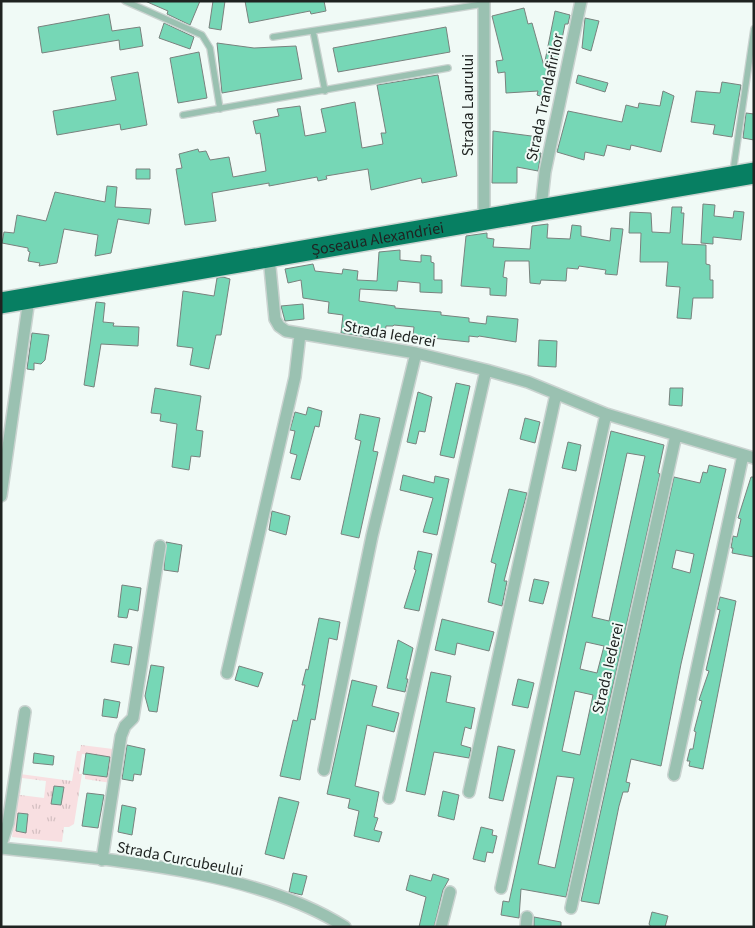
<svg xmlns="http://www.w3.org/2000/svg" width="755" height="928" viewBox="0 0 755 928" font-family="'Source Sans 3',sans-serif">
	<defs>
		<pattern id="grass-tufts" width="24" height="20" patternUnits="userSpaceOnUse" patternTransform="scale(1.25)"><rect width="24" height="20" fill="#f8dfe1"/><path d="M3 7l-1-3M5 7V3M7 7l1-3M15 17l-1-3M17 17v-4M19 17l1-3" fill="none" stroke="#d4bfc1"/></pattern>
	</defs>
	<rect width="100%" height="100%" fill="#f0faf6"/>
	<!-- grass -->
	<path fill="url(#grass-tufts)" fill-rule="evenodd" d="M81 745 113 749 111 783 85 779V774L107 777 109 757 82 754 79 774H82L74 824 69 827H64L62 842 12 837 20 774 72 781 77 751H80ZM22 778 46 781 44 798 20 795ZM54 786 64 788 61 805 51 804ZM18 813 28 814 25 833 16 831Z"/>
	<!-- building -->
	<path fill="#76d7b6" stroke="#79827e" fill-rule="evenodd" d="M145 1H200L190 25 167 14 168 11Z
		M213 1H225L221 30 209 28Z
		M245 1H324L326 11 311 14 310 11 249 23Z
		M524 8 528 24 532 23 544 66 555 11 570 15 568 24H565L551 94 548 93 546 98 537 95 538 91 506 93 505 72 498 73 496 61 503 60 492 16Z
		M109 14 112 31 140 27 143 46 120 50 119 40 42 53 38 27Z
		M585 18 599 21 591 51 582 48Z
		M164 23 194 37 190 49 159 38Z
		M446 27 450 52 338 72 333 48Z
		M217 43 254 48 296 46 302 79 222 93Z
		M199 52 207 98 178 103 170 58Z
		M138 72 147 125 121 130 120 124 57 135 53 111 116 100 111 77Z
		M438 75 457 176 422 183 421 178 371 190 368 169 326 176 327 179 318 181 317 177 269 186V183L212 193 216 221 185 225 176 169 182 168 179 154 198 149 199 152 206 151 210 160 229 157 233 177 266 171 260 133 256 134 253 121 279 116 277 109 300 106 305 136 326 132 321 109 355 102 362 148 383 144 381 133H386L377 85Z
		M578 75 608 83 605 92 576 83Z
		M722 82 741 85 732 137 713 134 715 125 691 122 696 91 720 93Z
		M663 91 674 96 661 152 631 145 630 150 607 145 604 156 585 152 584 160 557 152 568 111 622 122 626 105 638 108 639 103 660 106Z
		M746 113 754 114V140L743 138Z
		M493 131 539 137 536 152 541 153 538 171 517 167V183H492Z
		M136 169H150V179H136Z
		M107 186 117 187 115 207 151 209 149 224 118 219 111 253 95 256 98 235 64 229 57 263 39 266 40 263 28 261 30 252 28 251V248L2 243 4 232 14 233 17 215 46 221 55 192 105 202Z
		M703 204 715 205 714 216 733 218 734 211 744 212 741 240 713 237V244L701 243Z
		M672 207H682L681 213H684L682 244 706 245V264L710 265V280H713V298H693L691 319 677 318 680 287 666 286 668 262H640L641 233H629L630 212 651 213 652 232 670 233Z
		M548 224 547 238 570 239 572 225 581 226V236L610 241 611 228 623 229 617 275 605 274 606 270 579 266 578 269 567 268 566 281 541 280 540 284 530 283 529 261H505L503 277 507 278 506 296 490 295V288L461 286 466 236 487 233V238L494 239 493 247 530 249 532 226Z
		M400 250V260L421 262V255L431 256V262L434 263V280H442V293L420 292V283L398 281 397 291 360 289 359 301 395 306V308L441 312V315L469 318V322L486 324 487 316 518 319 516 342 479 336 478 337 469 336V342L413 336 414 327 394 325 393 326H386L384 340 341 333 343 315 328 313 329 302 303 298 301 280 288 283 285 269 313 264 315 271 342 274 343 269 358 271 357 280 377 281 379 252Z
		M223 277 230 279 221 335H216L209 369 190 365 193 348 177 346 183 291 214 296 217 278Z
		M96 302 105 303 103 322 114 323 113 326 139 327 138 346 101 344 94 387 84 385Z
		M303 304 304 319 285 321 281 306Z
		M32 333 49 335 45 360 41 364 34 363V370L27 369Z
		M539 340 557 341 556 367 538 366Z
		M456 383 470 386 454 458 440 455Z
		M155 388 201 396 196 430 203 431 200 457 191 456 189 470 172 467 177 424 160 421 161 414 151 413Z
		M670 388H683L682 406 669 405Z
		M418 392 432 397 425 432 419 431 416 444 407 442Z
		M308 407 322 411 319 427 315 426 300 480 291 478 297 455 290 453 295 431 290 430 295 412 306 415Z
		M360 414 380 418 373 451 378 452 359 538 341 534 361 441 355 439Z
		M525 418 540 422 535 443 520 439Z
		M611 431 664 445 658 473 660 474 566 897 521 889 519 918 501 915 503 901 509 902ZM627 453 645 456 609 621 592 617ZM586 642 604 646 597 673 580 669ZM575 691 593 695 580 755 562 751ZM557 776 574 778 555 868 538 864Z
		M568 442 581 445 576 471 562 468Z
		M709 465 726 469 681 664 661 766 631 759 626 782 630 783 628 792H623L619 806 599 904 581 901 674 477 700 483 703 472 707 473ZM676 550 694 554 690 573 672 568Z
		M403 475 434 483 435 476 449 479 437 535 423 532 433 498 400 490Z
		M751 477H754V557L732 553 733 548H731L733 536 737 537 741 519 738 518Z
		M509 489 527 493 504 581H507L502 606 488 602 496 564 491 562Z
		M272 511 290 516 286 535 269 530Z
		M166 542 182 545 178 572 164 570Z
		M418 551 432 554 419 611 404 608 416 570 414 569Z
		M534 579 549 582 543 604 529 601Z
		M122 585 141 588 138 611 129 609 127 618 118 617Z
		M720 597 736 601 703 769 689 766 690 761H687L690 749H693L696 732 694 731 702 701 699 700 709 671 706 670 720 610 717 609Z
		M319 618 340 622 337 640 329 638 315 720 311 719 300 780 280 776 293 720 297 721 305 685H302L306 669 308 670Z
		M442 619 494 632 489 651 457 643 455 655 435 650Z
		M398 640 413 648 406 679H408L405 692 387 688Z
		M114 644 132 647 129 665 111 662Z
		M151 665 164 667 157 712 149 711 145 696Z
		M239 666 263 673 258 687 235 680Z
		M431 672 451 676 446 702 475 708 471 729 465 727 461 745 471 748 469 758 434 752 425 795 406 791Z
		M518 679 534 683 528 708 512 705Z
		M352 680 377 686 372 706 399 713 394 732 367 725 355 786 379 792 374 817 378 818 374 830 382 832 379 842 354 836 359 811 348 808 350 799 327 794Z
		M104 699 120 702 117 718 102 716Z
		M127 745 145 749 141 775 134 774 133 781 122 779Z
		M498 746 515 750 503 801 489 798Z
		M34 753 54 756 53 765 33 763Z
		M86 753 110 757 107 777 83 774Z
		M54 786 64 787 61 805 51 804Z
		M443 791 459 795 454 820 438 816Z
		M87 793 104 795 98 828 82 826Z
		M279 797 299 802 284 859 265 854Z
		M122 805 136 808 132 835 118 832Z
		M18 813 28 814 26 833 16 831Z
		M481 827 493 830 492 835 497 836 493 853 487 852 485 862 473 859Z
		M293 873 307 876 302 895 289 892Z
		M433 874 449 879 443 890 434 927H419L426 897 406 890 410 875 431 881Z
		M652 912 668 916 665 927H651L649 924Z
		M534 917 561 922V927H534Z"/>
	<g fill="none" stroke-linecap="round" stroke-linejoin="round">
		<defs>
			<path id="lane" d="M125 1 202 35 210 48 220 109
				M313 31 325 91
				M273 37 483 4
				M183 115 448 68
				M734 165 754 29"/>
			<path id="street" d="M484 1V209
				M542 199 545 172 581 1
				M269 257 275 319 279 326 286 331 416 353 486 370 528 382 606 414 754 458
				M1 496 29 299
				M227 673 295 377 300 334
				M324 770 372 536 416 353
				M674 775 743 455
				M469 792 556 394
				M389 798 486 370
				M1 845 8 823 25 712
				M1 848C108 860 254 869 345 927
				M102 860 121 736 125 726 133 718 160 546
				M501 888 606 414
				M571 908 676 435
				M441 927 450 892
				M526 927 527 917"/>
			<g id="highway">
				<path id="s1" d="M1 303 754 173"/>
			</g>
		</defs>
		<!-- lane casing -->
		<use href="#lane" stroke="#cad3d0" stroke-width="8"/>
		<!-- street casing -->
		<use href="#street" stroke="#cad3d0" stroke-width="14"/>
		<!-- highway casing -->
		<use href="#highway" stroke="#cad3d0" stroke-width="24"/>
		<!-- lane -->
		<use href="#lane" stroke="#9ac1b1" stroke-width="5.5"/>
		<!-- street -->
		<use href="#street" stroke="#9ac1b1" stroke-width="11"/>
		<!-- highway -->
		<use href="#highway" stroke="#077f62" stroke-width="21"/>
	</g>
	<g text-anchor="middle" stroke-width="4" stroke-linejoin="round" paint-order="stroke">
		<!-- street labels -->
		<g font-size="16" fill="#1f2321" stroke="#f0faf6">
			<text transform="translate(544 97) rotate(-78)" y="6">Strada Trandafirilor</text>
			<text transform="translate(467 105) rotate(-90)" y="6">Strada Laurului</text>
			<text dy="6" stroke="none"><textPath href="#s1" startOffset="382">Șoseaua Alexandriei</textPath></text>
			<text transform="translate(390 333) rotate(10)" y="6">Strada Iederei</text>
			<text transform="translate(607 668) rotate(-77)" y="6">Strada Iederei</text>
			<text transform="translate(180 858) rotate(11)" y="6">Strada Curcubeului</text>
		</g>
	</g>
	<!-- border -->
	<rect width="755" height="928" fill="none" stroke="#1f2321" stroke-width="5"/>
</svg>
